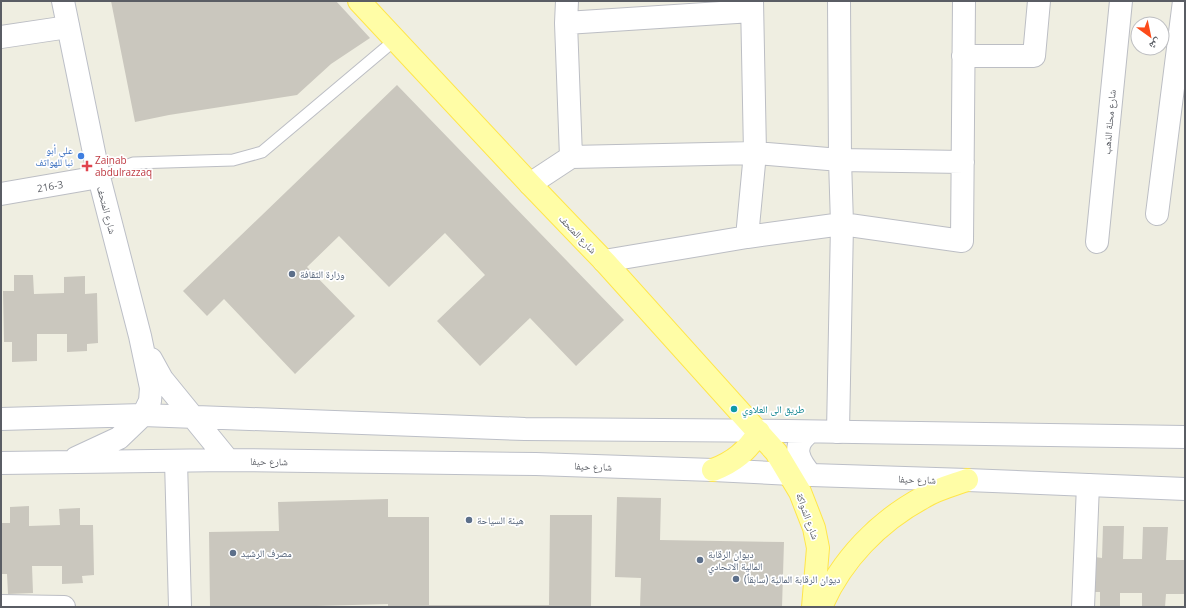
<svg xmlns="http://www.w3.org/2000/svg" width="1186" height="608" viewBox="0 0 1186 608" font-family="'Open Sans','Noto Naskh Arabic',sans-serif">
	<rect width="100%" height="100%" fill="#efeee1"/>
	<!-- building -->
	<path fill="#cac7be" d="M111 1H336L370 38 331 64 297 95 169 115 135 122Z
		M397 85 624 320 576 366 530 318 480 366 437 321 485 275 445 233 389 287 339 236 307 267 355 316 295 374 224 299 207 316 183 291Z
		M14 275H33L34 294 64 293V277L85 276V294L97 293 98 343 87 344V351L67 352V334H37V361L12 362V342H4L3 291H14Z
		M617 497 661 498 660 540 784 542 782 607H640L641 578 615 577Z
		M388 499V517H429V605H549L550 515H592L591 607H388V604L281 607H210L209 532 279 531 278 502Z
		M29 506V526L60 525 59 509 80 508V525H93L94 575 82 576 83 583 62 584V566H32L33 593 8 594 7 574H1V523H10V507Z
		M1103 526H1124L1123 559H1142L1143 527H1168L1166 560H1185V594H1166L1165 607H1142V593H1120V607H1100V592H1094L1095 557 1102 558Z"/>
	<g fill="none" stroke-linecap="round" stroke-linejoin="round">
		<defs>
			<path id="service" d="M99 177 133 163 233 160 262 152 395 40"/>
			<path id="minor" d="M567 1 566 23 571 157
				M566 23 752 11
				M1 37 68 27
				M963 56H1034L1039 1
				M530 184 571 157 755 153 840 160 963 162
				M1 194 99 177
				M1157 214 1184 1
				M747 237 755 153 752 1
				M1097 242 1121 1
				M604 261 747 237 842 224 962 241 964 1
				M838 432 842 224 840 160 839 1
				M176 461 180 607
				M1 606 64 607
				M1083 607 1088 485"/>
			<path id="secondary" d="M63 1 99 177 140 336 151 388 150 401 143 415 119 438 76 458
				M151 359 162 379 228 460
				M1 419 143 415 525 429 788 431 1185 437
				M810 432C790 446 799 461 811 475
				M1 463 228 460 536 464 713 470 811 475 967 480 1185 489"/>
			<path id="primary" d="M359 1 530 184 604 261 776 452 800 492 814 528 818 548 813 607
				M713 470C734 462 747 451 759 432
				M821 607C841 560 879 521 924 497 937 489 953 485 967 480"/>
		</defs>
		<!-- service casing -->
		<use href="#service" stroke="#bcbec4" stroke-width="13"/>
		<!-- minor casing -->
		<use href="#minor" stroke="#bcbec4" stroke-width="24"/>
		<!-- secondary casing -->
		<use href="#secondary" stroke="#bcbfc7" stroke-width="24"/>
		<!-- primary casing -->
		<use href="#primary" stroke="#ffe64a" stroke-width="24"/>
		<!-- service -->
		<use href="#service" stroke="#fff" stroke-width="11"/>
		<!-- minor -->
		<use href="#minor" stroke="#fff" stroke-width="22"/>
		<!-- secondary -->
		<use href="#secondary" stroke="#fff" stroke-width="22"/>
		<!-- primary -->
		<use href="#primary" stroke="#fffda6" stroke-width="22"/>
	</g>
	<!-- markers -->
	<circle fill="#3f7fe0" stroke="#fff" stroke-width="1.5" cx="81" cy="156" r="4"/>
	<path fill="#e0444e" stroke="#fff" stroke-width="1.5" d="M85 160h4v4h4v4h-4v4h-4v-4h-4v-4h4z"/>
	<g fill="#5c6f8a" stroke="#fff" stroke-width="1.5">
		<circle cx="292" cy="274" r="4"/>
		<circle cx="469" cy="520" r="4"/>
		<circle cx="233" cy="553" r="4"/>
		<circle cx="700" cy="560" r="4"/>
		<circle cx="736" cy="579" r="4"/>
	</g>
	<circle fill="#0f9aa8" stroke="#fff" stroke-width="1.5" cx="734" cy="409" r="4"/>
	<g text-anchor="middle" stroke-width="3.5" stroke-linejoin="round" paint-order="stroke">
		<!-- street labels -->
		<g font-size="10" fill="#5a5d64" stroke="#fff">
			<text transform="translate(1109 122) rotate(-85)" y="4">شارع محلة الذهب</text>
			<text transform="translate(50 186) rotate(-10)" y="4">216-3</text>
			<text transform="translate(107 210) rotate(75)" y="4">شارع المتحف</text>
			<text transform="translate(578 234) rotate(46)" y="4">شارع المتحف</text>
			<text transform="translate(269 461) rotate(1)" y="4">شارع حيفا</text>
			<text transform="translate(593 466) rotate(2)" y="4">شارع حيفا</text>
			<text transform="translate(917 479) rotate(2)" y="4">شارع حيفا</text>
			<text transform="translate(808 516) rotate(70)" y="4">شارع الشواكة</text>
		</g>
		<!-- shop labels -->
		<g font-size="10" fill="#366cbe" stroke="#fff" text-anchor="end">
			<text x="73" y="154">علي أبو<tspan x="73" dy="12">نبا للهواتف</tspan></text>
		</g>
		<!-- health labels -->
		<g font-size="10" fill="#be3a42" stroke="#fff" text-anchor="start">
			<text x="95" y="164">Zainab<tspan x="95" dy="12">abdulrazzaq</tspan></text>
		</g>
		<!-- service labels -->
		<g font-size="10" fill="#4e5e75" stroke="#fff" text-anchor="start">
			<text x="300" y="278">وزارة الثقافة</text>
			<text x="477" y="524">هيئة السياحة</text>
			<text x="241" y="557">مصرف الرشيد</text>
			<text x="708" y="558">ديوان الرقابة<tspan x="708" dy="12">المالية الاتحادي</tspan></text>
			<text x="744" y="583">ديوان الرقابة المالية (سابقاً)</text>
		</g>
		<!-- culture labels -->
		<g font-size="10" fill="#0d838f" stroke="#fff" text-anchor="start">
			<text x="742" y="413">طريق الى العلاوي</text>
		</g>
	</g>
	<!-- border -->
	<rect width="1186" height="608" fill="none" stroke="#5a5d64" stroke-width="4"/>
	<!-- north arrow -->
	<g transform="translate(1150 36) rotate(147)"><circle r="19" fill="#ffffff" stroke="#bdbec1"/>
	<path d="M0-3L7 15L0 10L-7 15Z" fill="#fc4b1a"/>
	<text y="-6" font-size="11" font-weight="bold" text-anchor="middle" fill="#5a5d64">ش</text>
	</g>
</svg>
